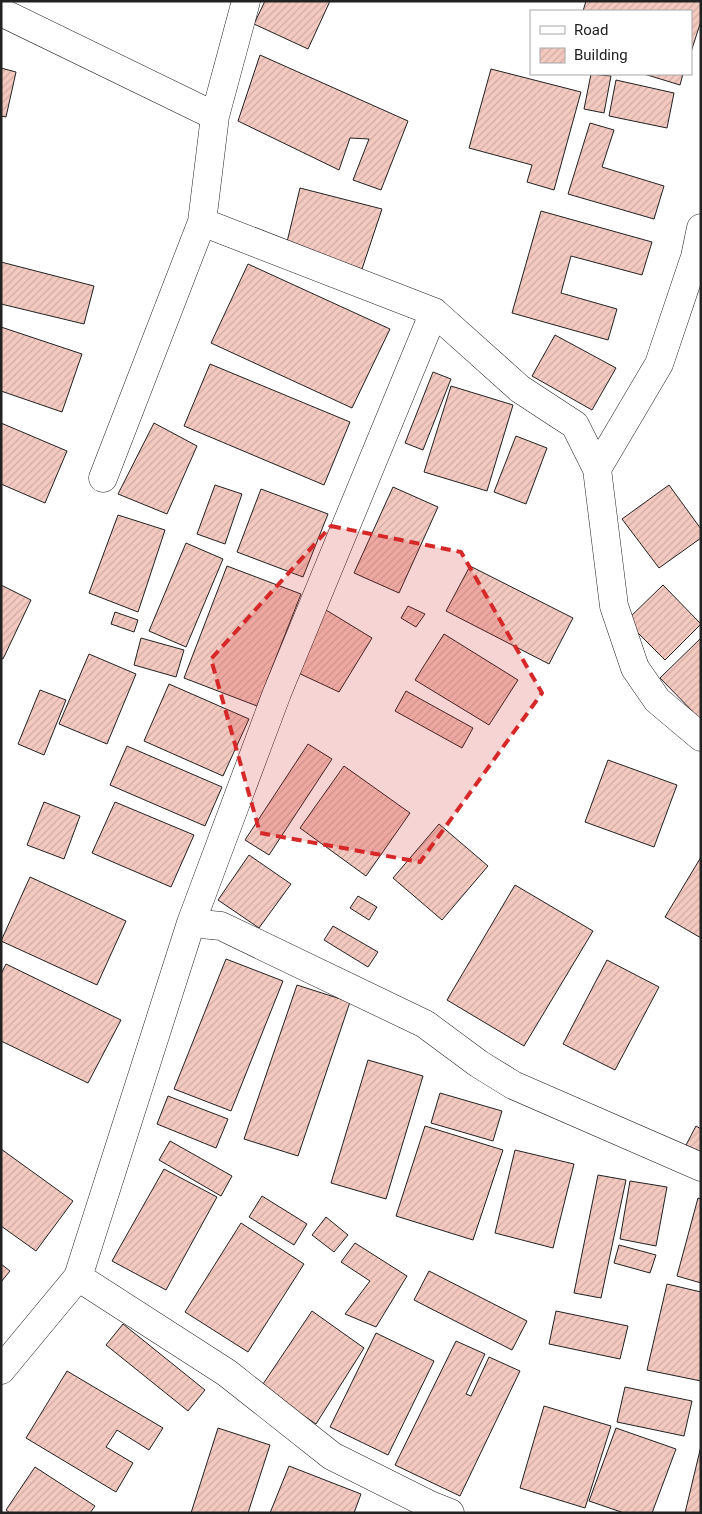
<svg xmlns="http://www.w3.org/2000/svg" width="702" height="1514" viewBox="0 0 702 1514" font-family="Roboto,sans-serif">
	<defs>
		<pattern id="building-hatch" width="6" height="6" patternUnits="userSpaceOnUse" patternTransform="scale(1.25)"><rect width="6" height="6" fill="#f3c9c0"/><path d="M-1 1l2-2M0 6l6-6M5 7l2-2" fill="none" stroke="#d0aca5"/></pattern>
	</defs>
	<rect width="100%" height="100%" fill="#fff"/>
	<!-- building -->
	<path fill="url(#building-hatch)" stroke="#222" d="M265 1H330L308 49 254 24Z
		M586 1H701V21L691 52V11H583Z
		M260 55 408 121 381 190 353 180 369 139 350 138 339 170 238 121Z
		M1 68 16 72 6 117 1 116Z
		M491 69 581 92 554 190 527 182 532 165 469 148Z
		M591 74 611 76 604 113 584 109Z
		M644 74H683L680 85Z
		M616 80 674 93 667 128 609 116Z
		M590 123 614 130 602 167 664 186 654 219 568 194Z
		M300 188 382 209 362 269 287 242Z
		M541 211 652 242 642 275 571 256 561 293 617 309 608 340 512 313Z
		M1 262 94 286 84 324 1 304Z
		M248 264 390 329 352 408 211 343Z
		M1 327 82 354 62 412 1 391Z
		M555 335 616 368 592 410 532 376Z
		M210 364 350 422 324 485 184 426Z
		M433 372 451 379 423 450 405 443Z
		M451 386 513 405 487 491 424 472Z
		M1 423 67 451 45 503 1 484Z
		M154 423 197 446 167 514 118 494Z
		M516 436 547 448 526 504 494 492Z
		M215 485 242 494 225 544 197 534Z
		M669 485 701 529V538L659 568 622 519Z
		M393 487 438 507 399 593 354 573Z
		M261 489 328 514 303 577 237 552Z
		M118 515 165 530 138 612 89 593Z
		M186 543 223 559 186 647 149 631Z
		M227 566 301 594 257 706 184 678Z
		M470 566 573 618 549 664 446 611Z
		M1 585 31 600 3 659 1 658Z
		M663 585 701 624 665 660 626 621Z
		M408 606 425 614 416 627 401 618Z
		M326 610 372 638 339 692 294 671Z
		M115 612 138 620 134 632 111 624Z
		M444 634 518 680 489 725 415 680Z
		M141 638 184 650 176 677 134 665Z
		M701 638V720L660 678Z
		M89 654 136 674 107 744 59 724Z
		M169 684 249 719 223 776 144 741Z
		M40 690 66 700 44 755 18 744Z
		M406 691 473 728 462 748 395 711Z
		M308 744 332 759 269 855 245 840Z
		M127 746 222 787 205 826 110 785Z
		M608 760 677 785 654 847 585 822Z
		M344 766 410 813 366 876 300 828Z
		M44 802 80 816 64 859 27 845Z
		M115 802 194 835 171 887 92 853Z
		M439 824 488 866 442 920 393 878Z
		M249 855 291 884 259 928 218 900Z
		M701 857V938L665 917Z
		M30 877 126 921 97 985 1 941Z
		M515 885 593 931 524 1046 447 1000Z
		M358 896 377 907 369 920 350 908Z
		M333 926 378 952 368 967 324 940Z
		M226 959 283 981 231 1111 174 1089Z
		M607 960 659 987 615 1070 563 1044Z
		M6 964 121 1020 88 1083 1 1041V974Z
		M297 985 350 1002 298 1156 244 1139Z
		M368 1060 423 1076 386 1199 331 1183Z
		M440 1093 502 1111 493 1141 431 1123Z
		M168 1096 228 1119 216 1148 157 1124Z
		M425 1126 503 1150 473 1240 396 1216Z
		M696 1126 701 1129V1153L686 1145Z
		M170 1141 232 1176 221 1196 159 1160Z
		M1 1149 73 1201 36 1251 1 1226Z
		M515 1150 574 1164 553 1248 495 1233Z
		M164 1169 217 1197 166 1290 112 1261Z
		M598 1175 626 1180 601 1298 574 1293Z
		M630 1181 667 1187 656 1246 620 1239Z
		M262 1196 307 1224 294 1245 249 1217Z
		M698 1198 701 1199V1283L677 1276Z
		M326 1217 348 1235 334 1252 312 1235Z
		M241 1223 304 1264 248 1352 185 1312Z
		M355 1243 407 1276 376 1327 345 1314 370 1281 341 1262Z
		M619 1245 656 1255 650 1273 614 1263Z
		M1 1264 10 1271 1 1282Z
		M429 1271 527 1321 512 1350 414 1300Z
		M667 1284 701 1292V1381L647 1370Z
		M312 1311 364 1348 316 1424 261 1387Z
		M556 1311 628 1326 620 1359 549 1344Z
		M123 1324 205 1390 188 1411 106 1345Z
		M376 1333 434 1361 388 1455 330 1427Z
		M456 1341 485 1354 466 1394 471 1396 489 1357 520 1371 460 1496 395 1465Z
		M67 1371 163 1428 149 1450 117 1430 106 1447 133 1463 116 1492 26 1438Z
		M625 1387 692 1401 684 1436 617 1422Z
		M544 1406 611 1426 585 1508 520 1488Z
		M218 1428 270 1445 248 1513H191Z
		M616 1428 676 1449 652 1513H624L589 1501Z
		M701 1446V1513H685Z
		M289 1466 361 1494 354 1513H270Z
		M35 1467 95 1506 90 1513H10L6 1510Z"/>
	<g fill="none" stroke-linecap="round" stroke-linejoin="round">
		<defs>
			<path id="minor" d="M1 12 215 116
				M202 222 434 312 520 389 575 425 597 469 614 606 635 668 657 700 701 737
				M597 469 659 364 695 257 701 228
				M103 478 202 222 215 116 246 1
				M191 923 221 926 425 1024 479 1064 513 1085 701 1167
				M78 1277 227 1373 332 1456 430 1505 450 1513
				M1 1370 78 1277 191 923 277 693 434 312"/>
		</defs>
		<!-- minor casing -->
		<use href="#minor" stroke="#222" stroke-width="29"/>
		<!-- minor -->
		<use href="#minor" stroke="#fff" stroke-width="28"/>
	</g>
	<!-- marked area -->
	<path fill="#d62828" fill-opacity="0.2" stroke="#d62828" stroke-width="4" stroke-dasharray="10 6" stroke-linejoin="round" d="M331 526 461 552 542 693 420 862 260 833 211 659Z"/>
	<!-- border -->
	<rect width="702" height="1514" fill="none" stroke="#222222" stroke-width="5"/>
	<!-- legend -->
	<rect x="530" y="10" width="162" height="65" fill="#ffffff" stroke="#a7a7a7"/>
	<rect x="540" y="26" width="25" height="8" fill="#ffffff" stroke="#a7a7a7"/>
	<text x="574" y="35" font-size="15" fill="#222222">Road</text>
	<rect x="540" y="48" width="25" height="15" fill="url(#building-hatch)" stroke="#a7a7a7"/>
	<text x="574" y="60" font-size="15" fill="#222222">Building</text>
</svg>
